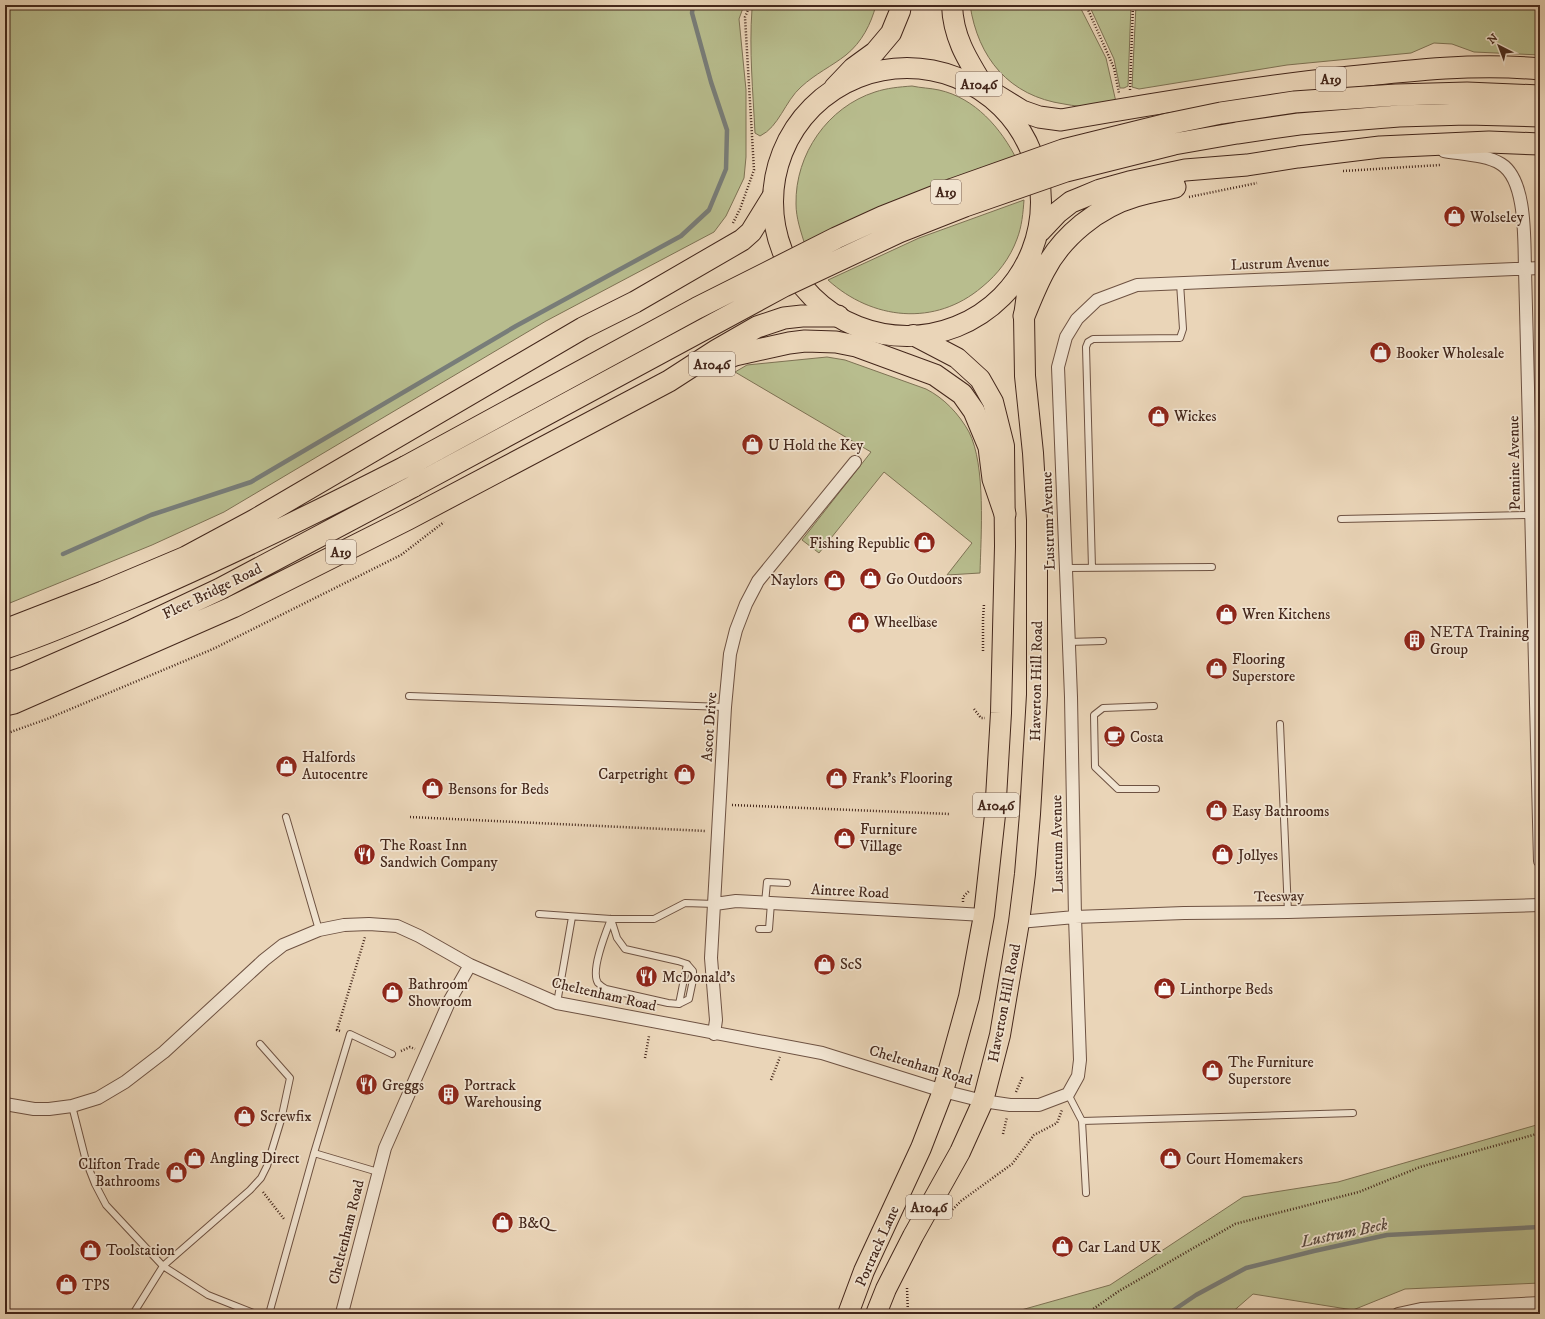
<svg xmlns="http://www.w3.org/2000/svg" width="1545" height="1319" viewBox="0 0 1545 1319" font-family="'IM FELL DW Pica',serif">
	<rect width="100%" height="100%" fill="#ead5b8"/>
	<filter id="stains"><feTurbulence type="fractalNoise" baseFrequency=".005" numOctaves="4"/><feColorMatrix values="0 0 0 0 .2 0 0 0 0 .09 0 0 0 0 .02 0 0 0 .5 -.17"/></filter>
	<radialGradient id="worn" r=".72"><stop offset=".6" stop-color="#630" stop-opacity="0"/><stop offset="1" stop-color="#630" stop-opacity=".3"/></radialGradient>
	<!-- green -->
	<path fill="#b8bd8e" stroke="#7e7254" d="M5 5H744L739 19 746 90V157L744 178 726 216 714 232 546 321 224 512 152 545 5 605Z
		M753 5H876C871 24 862 42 846 55 832 66 815 74 801 87 785 101 779 127 760 136L755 133C753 92 749 50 752 9Z
		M970 5H1079L1106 58 1116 102C1109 103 1101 106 1094 106 1084 107 1074 106 1064 104 1009 96 978 58 970 5Z
		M1089 5H1131L1128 86 1124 88H1120L1114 59Z
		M1136 5H1540V55L1474 52 1452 44 1434 43 1411 53 1287 65 1139 89 1132 87Z
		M912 86C921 88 930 88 939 90 975 98 1001 128 1017 160L805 245C801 232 796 218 796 204 795 154 828 107 875 92 887 88 899 87 912 86Z
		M1024 200C1023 213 1022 226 1017 239 1010 258 998 274 982 287 935 327 872 320 828 280L919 238Z
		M827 357 845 360 926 389C944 398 959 414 969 432 986 466 981 534 980 573L947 575 972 543 884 472 819 553 802 540 871 452 735 372 747 365Z
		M1540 1124V1283L1405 1289 1353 1310 1253 1294 1230 1314H1007L1110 1285 1243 1197 1338 1182Z"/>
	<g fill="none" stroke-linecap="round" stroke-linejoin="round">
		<!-- stream -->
		<path stroke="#787d79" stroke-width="4.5" d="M63 554 151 515 251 482 516 326 681 236 709 210 726 169 727 130 711 82 692 13 693 5
			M1168 1314 1196 1295 1246 1268 1314 1251 1387 1235 1540 1227"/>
		<defs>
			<path id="service" d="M1531 481 1540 480
				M1341 519 1531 515
				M1065 568 1212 567
				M1092 568 1086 347 1088 342 1093 339 1180 338 1183 329 1180 283
				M1068 642 1103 641
				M409 696 725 707
				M1154 706 1103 708 1094 715 1095 767 1118 789H1156
				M1280 724 1288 912
				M286 817 319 930
				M765 903 767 882 787 883
				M539 914 611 919H654L685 903 715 904
				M611 919 617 938 625 949 678 961 687 964 693 971V980L689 999 679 1004 668 1003 606 989C604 988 600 985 598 983 590 971 606 932 611 919Z
				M759 929H769L771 903
				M557 1003 572 917
				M679 1004 687 964
				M1068 1094 1082 1121 1086 1193
				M72 1106 86 1161 95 1184 106 1205 163 1266 208 1295 256 1314
				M1082 1121 1353 1113
				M314 1153 378 1172
				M133 1314 163 1266 250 1190 261 1178 267 1166 281 1120 290 1078 260 1044
				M269 1314 314 1153 350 1034 392 1054"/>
			<path id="minor" d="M1444 151C1461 154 1487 155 1501 164 1527 180 1524 241 1525 269L1540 861
				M715 904 736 901 984 915
				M1019 922 1075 917 1184 913 1288 912 1540 905
				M714 1034 716 1020 711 958 725 707 730 654 736 630 746 604 758 581 855 462
				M5 1104 34 1109H49L72 1106 98 1098 125 1082 164 1052 264 960 283 945 319 930 344 925 369 924 397 926 419 936 470 965 557 1003 822 1053 943 1091 983 1101 1010 1105H1039L1068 1094 1078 1076 1080 1060 1075 917 1071 697 1058 367 1066 337 1077 319 1097 300 1137 285 1540 268
				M344 1314 342 1313 385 1148 450 1000 470 965
				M1398 1314 1421 1309 1540 1303"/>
			<path id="primary" d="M952 5C953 37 967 59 983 85
				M773 202a134 134 0 1 1 268 0a134 134 0 1 1-268 0Z
				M834 88 853 68 875 52 891 33 900 11 901 5
				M848 1314 864 1271 921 1148 943 1091 969 997 984 915 995 815 1001 713 1005 546 1004 446 993 402 980 379 957 358 913 335
				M876 1314 886 1289 913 1236 960 1152 983 1101 1000 1035 1019 922 1025 874 1030 814 1037 695V520L1033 453 1025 376 1024 316 1032 258"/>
			<path id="trunk" d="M996 95 1022 111 1039 117 1061 120C1157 103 1253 87 1350 77 1413 70 1477 63 1540 69
				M1040 231 1057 213 1071 202 1081 198 1100 190 1129 182 1185 170 1247 165 1298 157 1380 147 1489 142 1540 144
				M1024 316C1030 301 1036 286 1044 271 1062 236 1098 207 1136 196 1149 192 1162 190 1175 187
				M712 364 735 355 789 343 805 341 836 342 856 346 935 375 962 394 974 411 989 447 993 479 1005 514
				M5 630 103 592 186 557 253 521 583 328 635 302 742 240 751 232 772 198
				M5 648C48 634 90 615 131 598 224 558 315 513 405 467
				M5 684 23 678 133 630 220 589 414 486
				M5 705 14 703 233 607 408 519 669 381 717 350 757 327 784 318 802 316H838"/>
		</defs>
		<!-- service casing -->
		<use href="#service" stroke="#6e5242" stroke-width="8"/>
		<!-- minor casing -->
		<use href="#minor" stroke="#6e5242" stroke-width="14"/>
		<!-- primary casing -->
		<use href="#primary" stroke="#44271b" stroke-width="22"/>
		<!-- trunk casing -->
		<use href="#trunk" stroke="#44271b" stroke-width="23"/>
		<!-- path -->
		<path stroke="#44271b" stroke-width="2.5" stroke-dasharray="1 2" stroke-linecap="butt" d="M1086 5 1114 68 1119 93
			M1130 90 1133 5
			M1343 171 1440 165
			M1189 197 1257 183
			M733 223 740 209 754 170 745 17 750 5
			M914 615 931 628
			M983 651V619L984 604
			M974 709 981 718H985
			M5 734 47 719 213 649 401 555 444 522
			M732 805 949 814
			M410 817 706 831
			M963 902V897L969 891
			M340 1031 337 1030 365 937
			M401 1051 410 1047 415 1049
			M645 1058 649 1036
			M771 1080 780 1057
			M1016 1092 1023 1076
			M1003 1134 1007 1117
			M263 1192 284 1219
			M946 1216 961 1201 1012 1164 1034 1135 1057 1123 1062 1110
			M907 1288 908 1314
			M1086 1314 1119 1291 1235 1224 1359 1192 1420 1167 1540 1133"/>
		<!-- service -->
		<use href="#service" stroke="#f1e4d1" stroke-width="6"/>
		<!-- minor -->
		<use href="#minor" stroke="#f1e4d1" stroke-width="12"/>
		<!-- primary -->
		<use href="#primary" stroke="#ead5b8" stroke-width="20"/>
		<!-- trunk -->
		<use href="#trunk" stroke="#ead5b8" stroke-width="21"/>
		<defs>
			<path id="trunk-bridge" d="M405 467 697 308 836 238 882 217 953 189 1063 150 1168 124 1221 113 1294 102 1396 95 1467 93 1540 96
				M414 486 784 286 899 232 965 206 1066 171 1174 144 1237 133 1299 124 1399 116 1467 114 1540 116"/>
		</defs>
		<!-- trunk-bridge casing -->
		<use href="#trunk-bridge" stroke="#44271b" stroke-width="23" stroke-linecap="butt"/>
		<!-- trunk-bridge -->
		<use href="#trunk-bridge" stroke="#ead5b8" stroke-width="21"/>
	</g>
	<!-- icons -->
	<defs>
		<symbol id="shop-disc" viewBox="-11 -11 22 22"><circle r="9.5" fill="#8f2418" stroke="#f1e4d1"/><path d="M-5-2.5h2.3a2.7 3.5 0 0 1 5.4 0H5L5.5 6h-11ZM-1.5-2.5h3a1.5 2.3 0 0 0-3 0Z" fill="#fff"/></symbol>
		<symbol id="building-disc" viewBox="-11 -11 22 22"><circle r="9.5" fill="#8f2418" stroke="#f1e4d1"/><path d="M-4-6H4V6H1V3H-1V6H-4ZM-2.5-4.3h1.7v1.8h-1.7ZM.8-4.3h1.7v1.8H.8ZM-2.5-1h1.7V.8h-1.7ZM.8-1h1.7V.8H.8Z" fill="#fff"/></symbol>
		<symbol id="cafe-disc" viewBox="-11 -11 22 22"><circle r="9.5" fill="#8f2418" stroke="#f1e4d1"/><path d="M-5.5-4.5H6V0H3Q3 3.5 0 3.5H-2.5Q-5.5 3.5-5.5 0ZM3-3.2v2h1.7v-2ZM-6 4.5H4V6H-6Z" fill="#fff"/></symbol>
		<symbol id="restaurant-disc" viewBox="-11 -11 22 22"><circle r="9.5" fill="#8f2418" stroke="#f1e4d1"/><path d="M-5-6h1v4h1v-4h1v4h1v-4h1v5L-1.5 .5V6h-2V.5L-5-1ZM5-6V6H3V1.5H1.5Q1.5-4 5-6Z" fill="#fff"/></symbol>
	</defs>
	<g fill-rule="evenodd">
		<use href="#shop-disc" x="1442" y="204" width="25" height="25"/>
		<use href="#shop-disc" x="1368" y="340" width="25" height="25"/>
		<use href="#shop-disc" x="1146" y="404" width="25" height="25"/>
		<use href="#shop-disc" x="740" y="432" width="25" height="25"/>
		<use href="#shop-disc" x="912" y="530" width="25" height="25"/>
		<use href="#shop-disc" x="858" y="566" width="25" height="25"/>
		<use href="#shop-disc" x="822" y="568" width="25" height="25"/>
		<use href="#shop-disc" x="1214" y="602" width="25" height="25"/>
		<use href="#shop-disc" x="846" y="610" width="25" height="25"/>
		<use href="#building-disc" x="1402" y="628" width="25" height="25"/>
		<use href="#shop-disc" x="1204" y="656" width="25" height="25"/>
		<use href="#cafe-disc" x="1102" y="724" width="25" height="25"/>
		<use href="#shop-disc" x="274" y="754" width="25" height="25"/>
		<use href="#shop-disc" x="672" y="762" width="25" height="25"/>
		<use href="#shop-disc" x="824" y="766" width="25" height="25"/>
		<use href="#shop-disc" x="420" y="776" width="25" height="25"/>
		<use href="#shop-disc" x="1204" y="798" width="25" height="25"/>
		<use href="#shop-disc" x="832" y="826" width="25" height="25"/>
		<use href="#restaurant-disc" x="352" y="842" width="25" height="25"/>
		<use href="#shop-disc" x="1210" y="842" width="25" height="25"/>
		<use href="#shop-disc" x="812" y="952" width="25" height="25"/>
		<use href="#restaurant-disc" x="634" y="964" width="25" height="25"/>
		<use href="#shop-disc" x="1152" y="976" width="25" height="25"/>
		<use href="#shop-disc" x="380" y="980" width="25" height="25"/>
		<use href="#shop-disc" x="1200" y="1058" width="25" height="25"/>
		<use href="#restaurant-disc" x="354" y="1072" width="25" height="25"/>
		<use href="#building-disc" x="436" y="1082" width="25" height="25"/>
		<use href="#shop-disc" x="232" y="1104" width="25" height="25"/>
		<use href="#shop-disc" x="182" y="1146" width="25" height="25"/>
		<use href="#shop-disc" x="1158" y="1146" width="25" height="25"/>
		<use href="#shop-disc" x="164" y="1160" width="25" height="25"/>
		<use href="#shop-disc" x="490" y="1210" width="25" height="25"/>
		<use href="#shop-disc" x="1050" y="1234" width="25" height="25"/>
		<use href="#shop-disc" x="78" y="1238" width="25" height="25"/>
		<use href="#shop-disc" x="54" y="1272" width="25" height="25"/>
	</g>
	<g text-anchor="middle" stroke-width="3.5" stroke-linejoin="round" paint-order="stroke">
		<!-- shield labels -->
		<g fill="#f1e4d1" stroke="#786052" stroke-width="1">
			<rect x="1316" y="67" width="30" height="24" rx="3"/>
			<rect x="956" y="72" width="46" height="24" rx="3"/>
			<rect x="931" y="180" width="30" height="24" rx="3"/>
			<rect x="689" y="352" width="46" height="24" rx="3"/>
			<rect x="326" y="540" width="30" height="24" rx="3"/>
			<rect x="973" y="793" width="46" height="24" rx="3"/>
			<rect x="906" y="1195" width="46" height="24" rx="3"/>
		</g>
		<g font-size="14" font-weight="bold" fill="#44271b">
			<text x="1331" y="84">A19</text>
			<text x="979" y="89">A1046</text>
			<text x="946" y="197">A19</text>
			<text x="712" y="369">A1046</text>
			<text x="341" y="557">A19</text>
			<text x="996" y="810">A1046</text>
			<text x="929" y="1212">A1046</text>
		</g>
		<!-- poi labels -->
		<g font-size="15" fill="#44271b" stroke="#f1e4d1" text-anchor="start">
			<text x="1470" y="222">Wolseley</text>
			<text x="1396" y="358">Booker Wholesale</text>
			<text x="1174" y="421">Wickes</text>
			<text x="768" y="450">U Hold the Key</text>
			<text x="910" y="548" text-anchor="end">Fishing Republic</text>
			<text x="886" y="584">Go Outdoors</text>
			<text x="818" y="585" text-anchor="end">Naylors</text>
			<text x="1242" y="619">Wren Kitchens</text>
			<text x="874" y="627">Wheelbase</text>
			<text x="1430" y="637">NETA Training<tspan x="1430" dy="17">Group</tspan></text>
			<text x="1232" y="664">Flooring<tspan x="1232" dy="17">Superstore</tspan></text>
			<text x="1130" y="742">Costa</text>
			<text x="302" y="762">Halfords<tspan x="302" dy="17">Autocentre</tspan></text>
			<text x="668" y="779" text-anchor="end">Carpetright</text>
			<text x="852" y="783">Frank's Flooring</text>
			<text x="448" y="794">Bensons for Beds</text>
			<text x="1232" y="816">Easy Bathrooms</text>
			<text x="860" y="834">Furniture<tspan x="860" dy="17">Village</tspan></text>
			<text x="380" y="850">The Roast Inn<tspan x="380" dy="17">Sandwich Company</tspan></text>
			<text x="1238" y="860">Jollyes</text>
			<text x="840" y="969">ScS</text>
			<text x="662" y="982">McDonald's</text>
			<text x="408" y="989">Bathroom<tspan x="408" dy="17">Showroom</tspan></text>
			<text x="1180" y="994">Linthorpe Beds</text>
			<text x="1228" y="1067">The Furniture<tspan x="1228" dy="17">Superstore</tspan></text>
			<text x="382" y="1090">Greggs</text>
			<text x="464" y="1090">Portrack<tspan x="464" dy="17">Warehousing</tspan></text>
			<text x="260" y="1121">Screwfix</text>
			<text x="210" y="1163">Angling Direct</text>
			<text x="1186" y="1164">Court Homemakers</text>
			<text x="160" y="1169" text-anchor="end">Clifton Trade<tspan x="160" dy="17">Bathrooms</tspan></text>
			<text x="518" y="1228">B&amp;Q</text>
			<text x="1078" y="1252">Car Land UK</text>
			<text x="106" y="1255">Toolstation</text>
			<text x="82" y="1290">TPS</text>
		</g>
		<!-- street labels -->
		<g font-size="15" fill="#44271b" stroke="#f1e4d1">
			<text transform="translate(1280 263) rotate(-2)" y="5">Lustrum Avenue</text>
			<text transform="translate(1514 463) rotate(-91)" y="5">Pennine Avenue</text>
			<text transform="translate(1048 521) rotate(-92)" y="5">Lustrum Avenue</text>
			<text transform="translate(212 591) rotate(-26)" y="5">Fleet Bridge Road</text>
			<text transform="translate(1036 681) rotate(-89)" y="5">Haverton Hill Road</text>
			<text transform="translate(709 727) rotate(-86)" y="5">Ascot Drive</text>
			<text transform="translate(1057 844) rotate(-91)" y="5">Lustrum Avenue</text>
			<text transform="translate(850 891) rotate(3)" y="5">Aintree Road</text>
			<text transform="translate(1279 896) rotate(-1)" y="5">Teesway</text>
			<text transform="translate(604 994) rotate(13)" y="5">Cheltenham Road</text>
			<text transform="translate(1004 1003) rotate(-79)" y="5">Haverton Hill Road</text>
			<text transform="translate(921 1065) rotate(17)" y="5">Cheltenham Road</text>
			<text transform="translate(346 1232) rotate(-76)" y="5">Cheltenham Road</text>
			<text transform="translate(877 1246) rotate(-66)" y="5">Portrack Lane</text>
		</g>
		<!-- water labels -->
		<g font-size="16" font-style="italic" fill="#5a4b42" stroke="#f1e4d1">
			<text transform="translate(1344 1232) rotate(-12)" y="6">Lustrum Beck</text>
		</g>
	</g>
	<!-- margin -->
	<rect width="1545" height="1319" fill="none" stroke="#ead5b8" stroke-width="20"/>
	<rect x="6" y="6" width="1533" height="1307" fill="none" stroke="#44271b" stroke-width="2"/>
	<rect x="10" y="10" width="1525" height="1299" fill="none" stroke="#44271b"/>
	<!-- north arrow -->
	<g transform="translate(1499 46) rotate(318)" stroke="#f1e4d1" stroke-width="3" paint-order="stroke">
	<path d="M0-3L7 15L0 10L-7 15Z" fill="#44271b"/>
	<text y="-6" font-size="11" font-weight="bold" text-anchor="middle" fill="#44271b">N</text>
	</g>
	<rect width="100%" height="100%" filter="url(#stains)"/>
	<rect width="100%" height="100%" fill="url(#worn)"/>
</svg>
